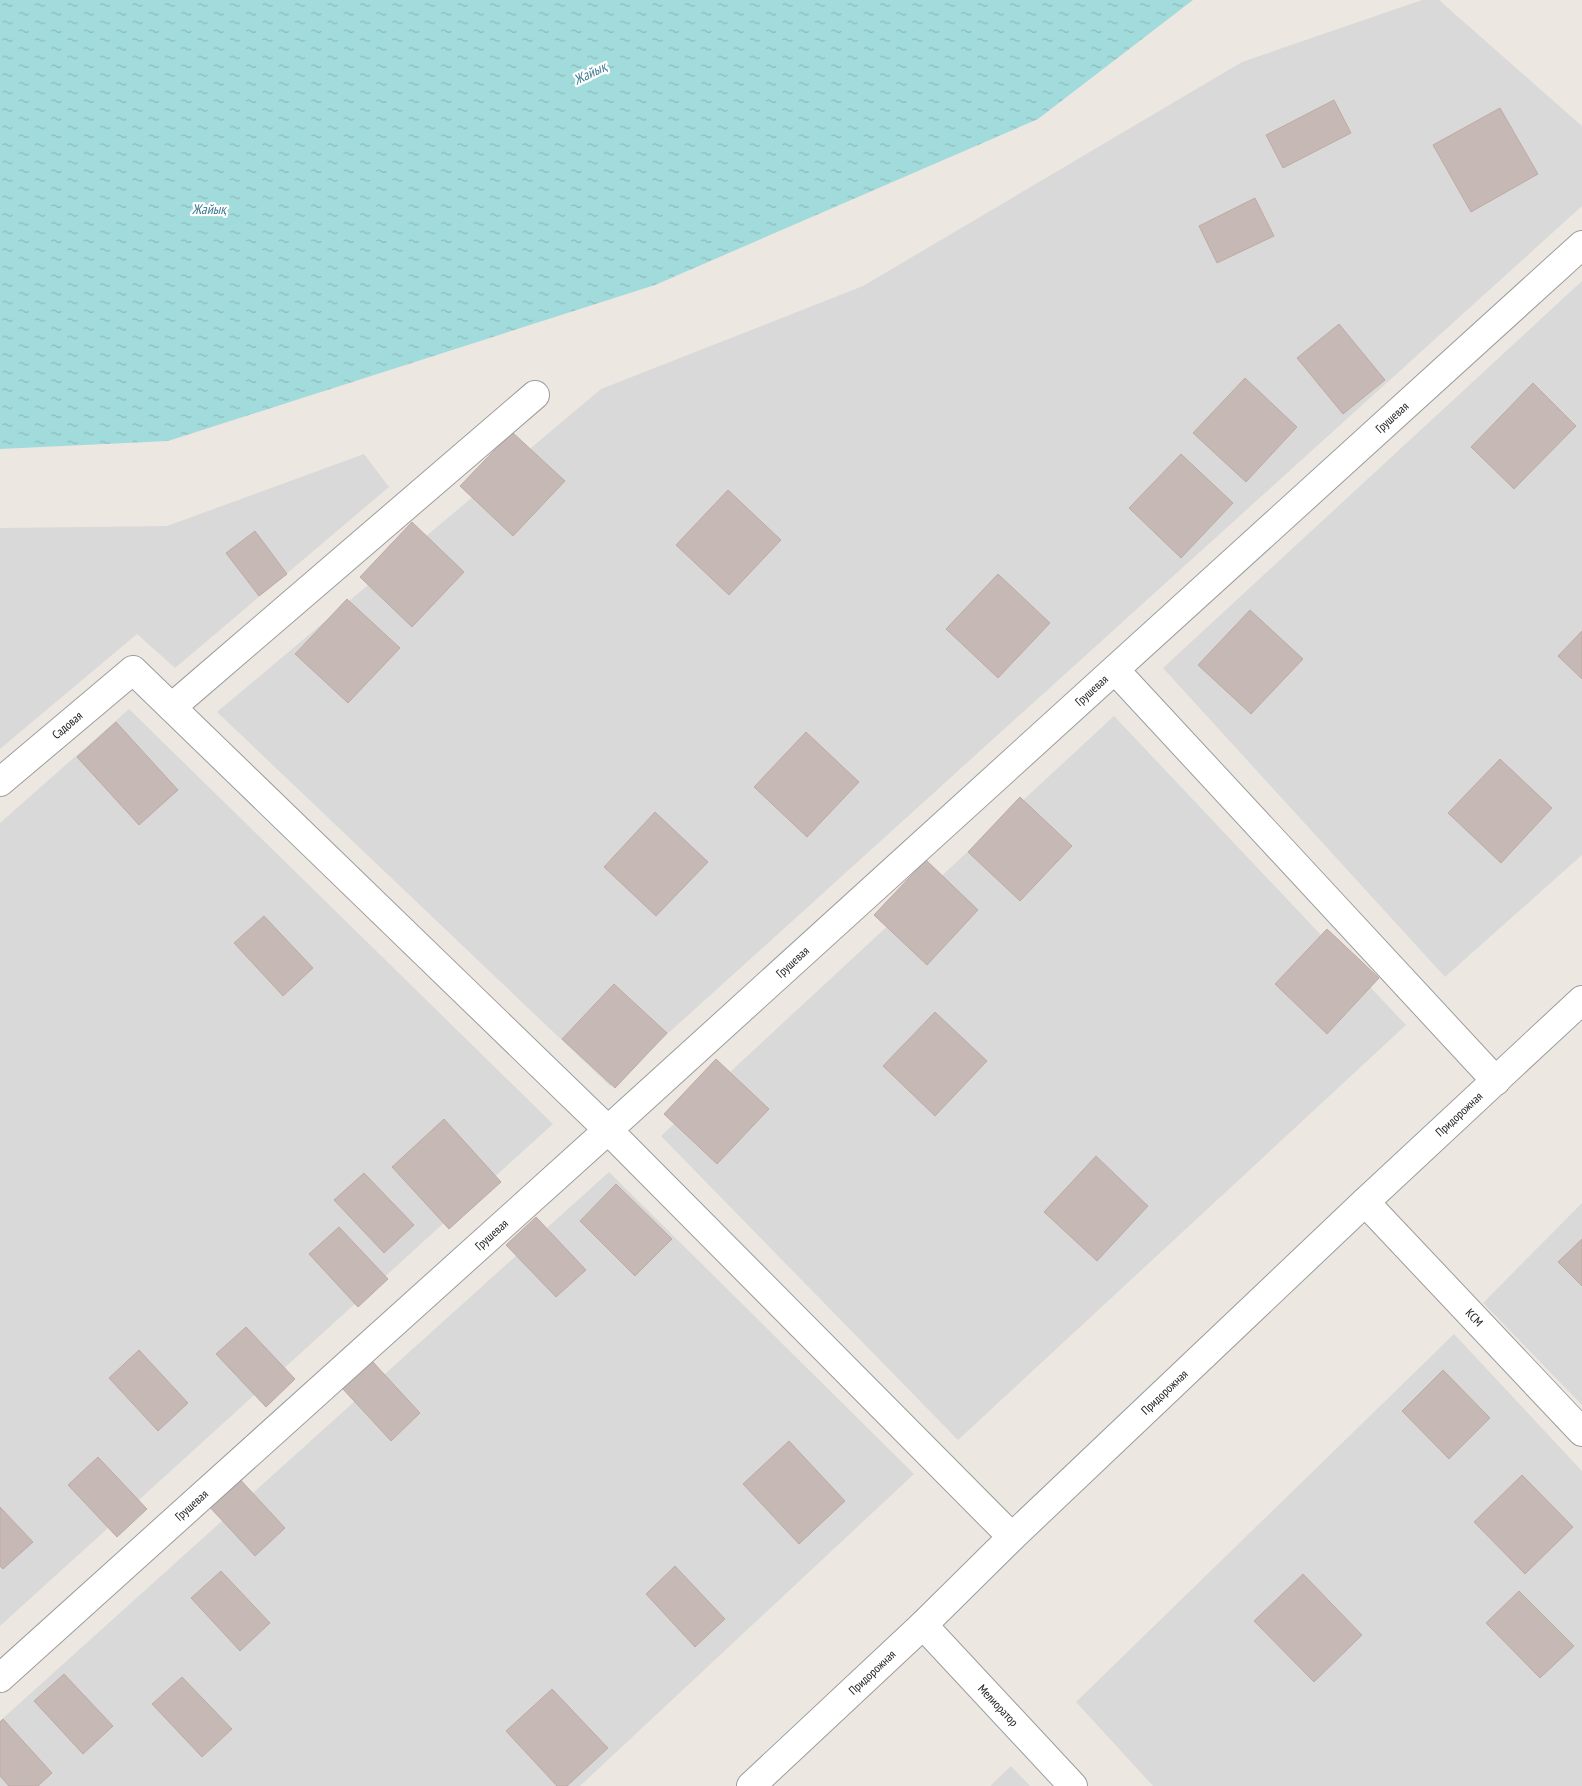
<svg xmlns="http://www.w3.org/2000/svg" width="1582" height="1786" viewBox="0 0 1582 1786" font-family="'PT Sans Narrow',sans-serif">
	<defs>
		<pattern id="water-ripples" width="26" height="14" patternUnits="userSpaceOnUse" patternTransform="scale(1.25)"><rect width="26" height="14" fill="#a2dbdb"/><path d="M2 4q2-2 4 0t4 0M15 11q2-2 4 0t4 0" fill="none" stroke="#8bbbbb"/></pattern>
	</defs>
	<rect width="100%" height="100%" fill="#ede7e2"/>
	<!-- residential -->
	<path fill="#dad9d9" d="M1422 0H1439L1582 126V206L610 1086 217 712 601 389 863 286 1242 62Z
		M1582 281V855L1445 977 1163 668Z
		M364 454 389 487 175 668 137 634 0 749V528L167 526Z
		M129 709 553 1124 0 1626V823Z
		M1114 716 1406 1025 958 1440 661 1136Z
		M609 1172 914 1474 580 1786H0V1721Z
		M1582 1203V1405L1483 1303Z
		M1454 1334 1582 1471V1786H1153L1076 1702Z
		M1011 1766 1030 1786H990Z"/>
	<!-- water -->
	<path fill="url(#water-ripples)" d="M0 0H1193L1038 119 655 285 168 441 0 449Z"/>
	<!-- building -->
	<path fill="#c5b8b5" stroke="#bfaaa4" d="M1334 100 1351 133 1283 168 1266 135Z
		M1500 108 1538 174 1471 212 1433 145Z
		M1255 198 1274 236 1217 263 1199 226Z
		M1339 324 1385 380 1343 414 1297 358Z
		M1245 378 1297 427 1246 482 1193 433Z
		M1533 383 1576 426 1514 489 1471 447Z
		M512 432 565 481 513 536 460 486Z
		M1181 454 1233 503 1181 558 1129 508Z
		M728 490 781 540 729 595 676 545Z
		M412 522 464 572 412 627 360 577Z
		M255 531 287 574 259 596 226 553Z
		M998 574 1050 623 998 678 946 629Z
		M347 599 400 648 348 703 295 654Z
		M1250 610 1303 659 1251 714 1198 665Z
		M1582 631V679L1558 656Z
		M116 722 178 790 139 825 77 757Z
		M806 732 859 782 807 837 754 787Z
		M1500 759 1552 808 1501 863 1448 813Z
		M1020 797 1072 846 1020 901 968 852Z
		M655 812 708 862 656 916 604 867Z
		M926 860 978 910 927 965 874 915Z
		M264 916 313 968 283 996 234 943Z
		M1327 929 1379 978 1327 1034 1275 984Z
		M614 984 667 1033 615 1088 562 1039Z
		M935 1012 987 1061 935 1116 883 1066Z
		M716 1059 769 1109 717 1164 664 1114Z
		M444 1119 501 1182 449 1229 392 1167Z
		M1096 1156 1148 1206 1097 1261 1044 1212Z
		M364 1173 414 1225 384 1253 334 1200Z
		M616 1184 672 1239 635 1276 580 1221Z
		M536 1217 586 1270 556 1297 506 1245Z
		M339 1227 388 1279 358 1307 309 1254Z
		M1582 1239V1286L1558 1262Z
		M246 1327 295 1379 266 1407 216 1354Z
		M139 1350 188 1403 158 1431 109 1378Z
		M372 1361 420 1413 391 1441 342 1388Z
		M1443 1370 1490 1418 1449 1459 1402 1411Z
		M789 1441 845 1501 799 1544 743 1484Z
		M98 1457 147 1509 117 1537 68 1485Z
		M236 1475 285 1528 255 1556 206 1503Z
		M1522 1475 1573 1527 1525 1574 1474 1522Z
		M0 1507 33 1542 3 1569 0 1566Z
		M675 1566 725 1619 695 1647 646 1594Z
		M221 1571 270 1623 240 1651 191 1598Z
		M1303 1574 1362 1635 1314 1682 1254 1621Z
		M1519 1591 1574 1646 1540 1678 1486 1623Z
		M64 1674 113 1726 83 1754 34 1701Z
		M182 1677 232 1729 202 1757 152 1704Z
		M552 1689 608 1748 567 1786H557L506 1731Z
		M3 1719 52 1773 38 1786H9L0 1776V1722Z"/>
	<g fill="none" stroke-linecap="round" stroke-linejoin="round">
		<defs>
			<g id="minor">
				<path d="M1115 670 1496 1081"/>
				<path d="M172 707 535 395"/>
				<path id="s1" d="M0 782 133 670 608 1130 1012 1537"/>
				<path id="s2" d="M1365 1202 1582 1432"/>
				<path id="s3" d="M923 1625 1073 1786"/>
				<path id="s4" d="M0 1678 608 1130 1582 245"/>
				<path id="s5" d="M751 1786 923 1625 1012 1537 1365 1202 1582 1000"/>
			</g>
		</defs>
		<!-- minor casing -->
		<use href="#minor" stroke="#9d9d9d" stroke-width="30"/>
		<!-- minor -->
		<use href="#minor" stroke="#fff" stroke-width="28"/>
	</g>
	<g text-anchor="middle" stroke-width="4.5" stroke-linejoin="round" paint-order="stroke">
		<!-- street labels -->
		<g font-size="12" fill="#1c1c1c" stroke="#fff">
			<text dy="4" stroke="none"><textPath href="#s4" startOffset="1878">Грушевая</textPath></text>
			<text dy="4" stroke="none"><textPath href="#s4" startOffset="1472">Грушевая</textPath></text>
			<text dy="4" stroke="none"><textPath href="#s1" startOffset="88">Садовая</textPath></text>
			<text dy="4" stroke="none"><textPath href="#s4" startOffset="1068">Грушевая</textPath></text>
			<text dy="4" stroke="none"><textPath href="#s5" startOffset="976">Придорожная</textPath></text>
			<text dy="4" stroke="none"><textPath href="#s4" startOffset="662">Грушевая</textPath></text>
			<text dy="4" stroke="none"><textPath href="#s2" startOffset="159">КСМ</textPath></text>
			<text dy="4" stroke="none"><textPath href="#s5" startOffset="571">Придорожная</textPath></text>
			<text dy="4" stroke="none"><textPath href="#s4" startOffset="258">Грушевая</textPath></text>
			<text dy="4" stroke="none"><textPath href="#s5" startOffset="166">Придорожная</textPath></text>
			<text dy="4" stroke="none"><textPath href="#s3" startOffset="110">Мелиоратор</textPath></text>
		</g>
		<!-- water labels -->
		<g font-size="14" font-style="italic" fill="#417c93" stroke="#fff">
			<text transform="translate(590 73) rotate(-26)" y="5">Жайық</text>
			<text x="209" y="214">Жайық</text>
		</g>
	</g>
</svg>
